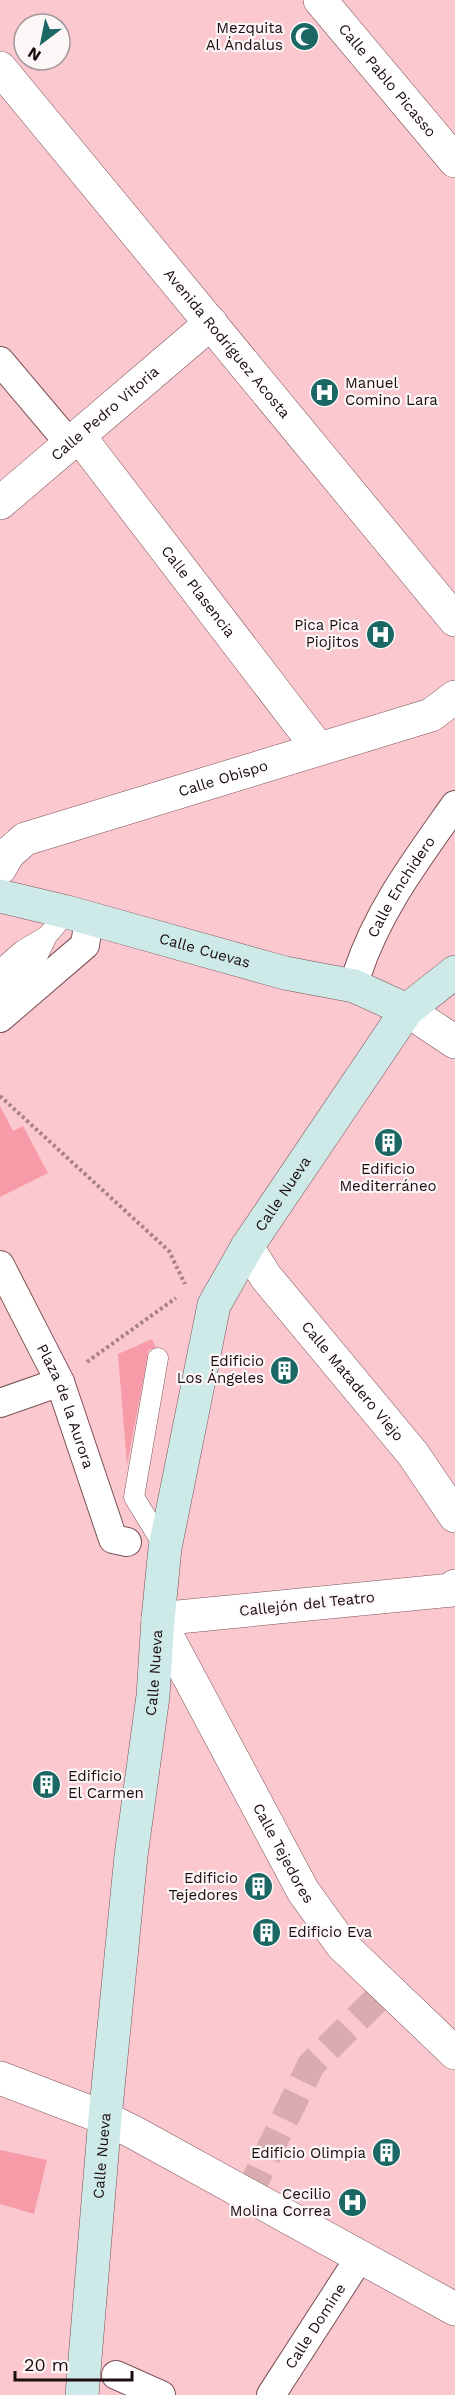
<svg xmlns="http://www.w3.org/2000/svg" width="455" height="2395" viewBox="0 0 455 2395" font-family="'Work Sans',sans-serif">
	<rect width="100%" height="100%" fill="#fac8ce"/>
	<!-- green -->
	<path fill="#f79ba8" d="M0 1106 13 1131 23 1126 48 1173 0 1197Z
		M152 1339 157 1350 149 1349 127 1465 118 1354Z
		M0 2150 47 2160 34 2214 0 2204Z"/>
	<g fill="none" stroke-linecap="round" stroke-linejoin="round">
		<!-- pedestrian-tunnel -->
		<path stroke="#d9acb1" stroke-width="28" stroke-dasharray="28 14" stroke-linecap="butt" d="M248 2195 311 2065 388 1988"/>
		<defs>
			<path id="service" d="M0 970 23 950 47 936 67 912
				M0 992 36 959 47 936
				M158 1358 134 1497 165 1548"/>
			<g id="pedestrian">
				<path d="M0 361 70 444"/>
				<path id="s1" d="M357 974C378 910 417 859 455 805"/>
				<path d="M0 1018 85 945 89 919"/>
				<path id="s2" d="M0 1265 60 1382 113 1539 127 1542"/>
				<path d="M0 1403 60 1382"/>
				<path d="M116 2375 161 2395"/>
				<path id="s3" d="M271 2395 360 2257"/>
			</g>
			<g id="minor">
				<path id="s4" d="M320 0 455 161"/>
				<path id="s5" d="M0 68 455 620"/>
				<path id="s6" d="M79 436 318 748"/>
				<path id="s7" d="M0 503 211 323"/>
				<path id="s8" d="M0 868 8 854 25 839 431 715 455 697"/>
				<path d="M407 1010 455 1042"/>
				<path id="s9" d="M247 1247 266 1277 413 1454 455 1516"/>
				<path id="s10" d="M455 1586 452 1590 158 1619 303 1891 342 1945 455 2053"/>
				<path d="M0 2078 105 2118 135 2133 455 2309"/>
			</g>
			<g id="secondary">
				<path id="s11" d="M0 896 67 912 285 973 354 986 407 1010"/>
				<path id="s12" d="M82 2395 105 2118 131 1856 153 1696 158 1619 165 1548 214 1305 247 1247 407 1010 455 972"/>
			</g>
		</defs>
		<!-- service casing -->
		<use href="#service" stroke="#7c5257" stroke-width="21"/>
		<!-- pedestrian casing -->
		<use href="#pedestrian" stroke="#7c5257" stroke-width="30"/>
		<!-- minor casing -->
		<use href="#minor" stroke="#7c5257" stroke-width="34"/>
		<!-- secondary casing -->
		<use href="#secondary" stroke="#7c5257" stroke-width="34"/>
		<!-- path -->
		<path stroke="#a78186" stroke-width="4" stroke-dasharray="3 3" stroke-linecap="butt" d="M0 1096 169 1251 185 1284
			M87 1362 176 1298"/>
		<!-- service -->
		<use href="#service" stroke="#fff" stroke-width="20"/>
		<!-- pedestrian -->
		<use href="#pedestrian" stroke="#fff" stroke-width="28"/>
		<!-- minor -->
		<use href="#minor" stroke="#fff" stroke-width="33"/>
		<!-- secondary -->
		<use href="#secondary" stroke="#cdeae8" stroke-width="33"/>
	</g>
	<!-- icons -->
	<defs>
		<symbol id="mosque-disc" viewBox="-11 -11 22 22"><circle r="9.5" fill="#1a6764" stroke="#fcf6f7"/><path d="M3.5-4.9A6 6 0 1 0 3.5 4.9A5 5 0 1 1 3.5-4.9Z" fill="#fff"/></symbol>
		<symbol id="hospital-disc" viewBox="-11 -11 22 22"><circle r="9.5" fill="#1a6764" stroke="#fcf6f7"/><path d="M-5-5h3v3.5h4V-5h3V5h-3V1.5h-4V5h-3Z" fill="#fff"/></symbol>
		<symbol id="building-disc" viewBox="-11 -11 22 22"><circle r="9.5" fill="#1a6764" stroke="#fcf6f7"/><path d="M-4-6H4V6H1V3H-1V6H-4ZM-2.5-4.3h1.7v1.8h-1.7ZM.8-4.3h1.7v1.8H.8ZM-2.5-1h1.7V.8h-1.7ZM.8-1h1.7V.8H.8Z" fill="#fff"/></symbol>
	</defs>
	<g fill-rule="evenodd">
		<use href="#mosque-disc" x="288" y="20" width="33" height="33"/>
		<use href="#hospital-disc" x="308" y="376" width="33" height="33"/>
		<use href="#hospital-disc" x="364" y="618" width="33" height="33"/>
		<use href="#building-disc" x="372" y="1126" width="33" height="33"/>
		<use href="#building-disc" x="268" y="1354" width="33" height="33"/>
		<use href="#building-disc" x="30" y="1768" width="33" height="33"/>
		<use href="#building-disc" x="242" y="1870" width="33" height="33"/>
		<use href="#building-disc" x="250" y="1916" width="33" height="33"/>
		<use href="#building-disc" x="370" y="2136" width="33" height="33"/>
		<use href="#hospital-disc" x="336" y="2186" width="33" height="33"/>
	</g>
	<g text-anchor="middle" stroke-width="4.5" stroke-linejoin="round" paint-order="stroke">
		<!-- poi labels -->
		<g font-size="15" fill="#1c0c0e" stroke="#fcf6f7" text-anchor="end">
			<text x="283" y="33">Mezquita<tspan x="283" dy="17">Al Ándalus</tspan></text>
			<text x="345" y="388" text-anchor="start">Manuel<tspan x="345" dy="17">Comino Lara</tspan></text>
			<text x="359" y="630">Pica Pica<tspan x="359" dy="17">Piojitos</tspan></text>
			<text x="388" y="1174" text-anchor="middle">Edificio<tspan x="388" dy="17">Mediterráneo</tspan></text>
			<text x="264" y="1366">Edificio<tspan x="264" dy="17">Los Ángeles</tspan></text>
			<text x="68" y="1781" text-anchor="start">Edificio<tspan x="68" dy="17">El Carmen</tspan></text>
			<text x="238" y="1883">Edificio<tspan x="238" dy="17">Tejedores</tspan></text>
			<text x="288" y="1937" text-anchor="start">Edificio Eva</text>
			<text x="366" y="2158">Edificio Olimpia</text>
			<text x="331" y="2199">Cecilio<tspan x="331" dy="17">Molina Correa</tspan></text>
		</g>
		<!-- street labels -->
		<g font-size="15" fill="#1c0c0e" stroke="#fcf6f7">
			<text dy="5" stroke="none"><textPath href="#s4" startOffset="105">Calle Pablo Picasso</textPath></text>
			<text dy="5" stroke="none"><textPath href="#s5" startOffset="357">Avenida Rodríguez Acosta</textPath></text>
			<text dy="5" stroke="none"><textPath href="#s7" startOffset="138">Calle Pedro Vitoria</textPath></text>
			<text dy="5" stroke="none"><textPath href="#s6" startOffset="196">Calle Plasencia</textPath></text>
			<text dy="5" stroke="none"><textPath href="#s8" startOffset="246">Calle Obispo</textPath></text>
			<text dy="5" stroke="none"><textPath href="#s1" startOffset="98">Calle Enchidero</textPath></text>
			<text dy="5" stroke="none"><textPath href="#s11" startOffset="212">Calle Cuevas</textPath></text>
			<text dy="5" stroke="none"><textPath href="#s12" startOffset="1230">Calle Nueva</textPath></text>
			<text dy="5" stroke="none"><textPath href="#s9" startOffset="171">Calle Matadero Viejo</textPath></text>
			<text dy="5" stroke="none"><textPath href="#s2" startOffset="156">Plaza de la Aurora</textPath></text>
			<text transform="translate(307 1604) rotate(-6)" y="5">Callejón del Teatro</text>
			<text dy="5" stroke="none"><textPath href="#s12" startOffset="726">Calle Nueva</textPath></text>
			<text dy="5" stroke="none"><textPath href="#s10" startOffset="566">Calle Tejedores</textPath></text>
			<text dy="5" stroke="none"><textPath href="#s12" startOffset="240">Calle Nueva</textPath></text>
			<text dy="5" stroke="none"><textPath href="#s3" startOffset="82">Calle Domine</textPath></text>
		</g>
	</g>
	<!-- north arrow -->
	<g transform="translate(42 42) rotate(212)"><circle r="28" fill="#fcf6f7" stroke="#a2989a" stroke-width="1.5"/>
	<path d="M0-4.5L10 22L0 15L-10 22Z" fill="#1a6764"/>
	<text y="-9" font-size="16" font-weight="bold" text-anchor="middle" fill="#1c0c0e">N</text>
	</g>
	<!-- scale -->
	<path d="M15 2371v9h117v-9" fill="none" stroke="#1c0c0e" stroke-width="3"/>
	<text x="24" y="2371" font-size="18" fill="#1c0c0e" stroke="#fcf6f7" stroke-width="4.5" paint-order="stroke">20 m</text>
</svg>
